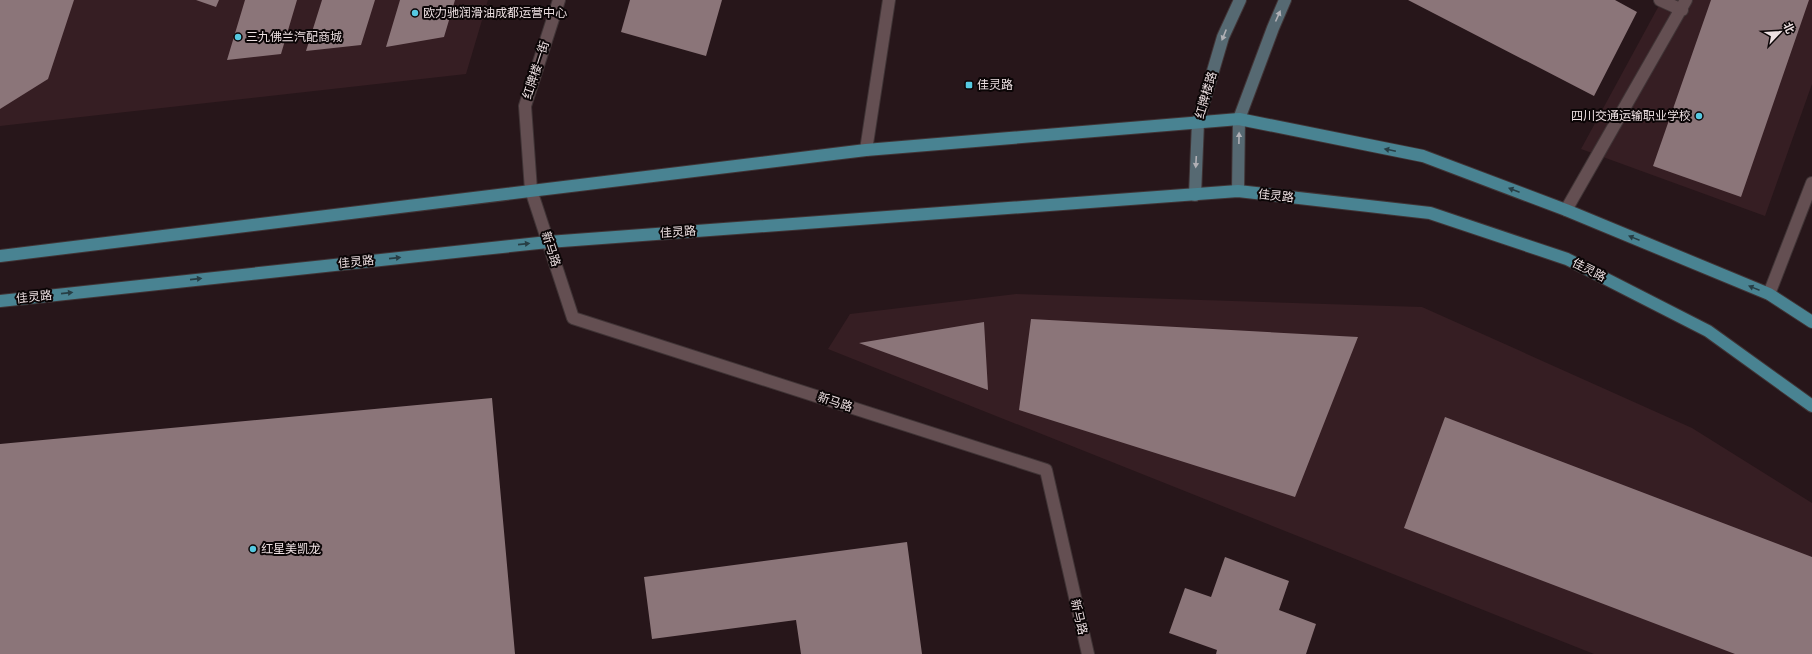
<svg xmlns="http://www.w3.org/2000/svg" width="1812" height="654" viewBox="0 0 1812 654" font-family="'Sofia Sans Condensed','Noto Sans SC',sans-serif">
	<rect width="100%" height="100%" fill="#27161a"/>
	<!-- built -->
	<path fill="#361e23" d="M0 0H488L466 74 0 126Z
		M1662 0H1812V84L1765 216 1581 149Z
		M1016 294 1422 307 1692 428 1812 503V654H1594L828 349 850 314Z"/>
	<!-- building -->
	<path fill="#8b7579" d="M0 0H74L48 79 0 109Z
		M196 0H219L216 7Z
		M245 0H297L281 54 227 60Z
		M322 0H375L361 45 306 51Z
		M400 0H455L444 37 386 47Z
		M630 0H722L706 56 621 32Z
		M1408 0H1615L1637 12 1594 96Z
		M1711 0H1809L1741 197 1653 166Z
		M1031 319 1358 337 1295 497 1019 410Z
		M984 322 988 390 859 343Z
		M492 398 515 654H0V444Z
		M1445 417 1812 557V654H1735L1404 528Z
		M907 542 922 654H801L796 620 652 639 644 577Z
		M1225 557 1289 581 1279 610 1316 624 1306 654H1216L1217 650 1169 633 1185 588 1211 597Z"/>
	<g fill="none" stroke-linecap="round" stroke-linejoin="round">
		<defs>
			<path id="lane" d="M866 150 889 0"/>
			<path id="street" d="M559 0 525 106 531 190 573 318 1046 470 1088 654
				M1660 0 1682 10
				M1566 210 1686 0
				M1769 294 1812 183"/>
			<path id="secondary" d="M1238 191 1239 119 1273 28 1285 0
				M1195 195 1198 122 1223 37 1240 0"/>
			<path id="primary" d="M0 256 866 150 1239 119 1423 156 1566 210 1769 294 1812 322
				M0 301 548 242 1238 191 1430 213 1567 259 1708 331 1812 406"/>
		</defs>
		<!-- lane casing -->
		<use href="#lane" stroke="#403436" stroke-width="14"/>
		<!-- street casing -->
		<use href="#street" stroke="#403436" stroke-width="14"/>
		<!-- secondary casing -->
		<use href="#secondary" stroke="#403436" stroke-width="14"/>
		<!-- primary casing -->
		<use href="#primary" stroke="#403436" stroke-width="14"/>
		<!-- lane -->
		<use href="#lane" stroke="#644f52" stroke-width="12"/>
		<!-- street -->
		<use href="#street" stroke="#644f52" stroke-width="12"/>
		<!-- secondary -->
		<use href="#secondary" stroke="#566972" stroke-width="12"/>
		<!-- primary -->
		<use href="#primary" stroke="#498392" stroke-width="12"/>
	</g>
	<!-- one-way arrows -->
	<defs><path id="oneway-solid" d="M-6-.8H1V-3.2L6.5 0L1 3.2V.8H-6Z"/></defs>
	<g fill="#b1b0b5">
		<use href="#oneway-solid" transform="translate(1278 16) rotate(-66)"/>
		<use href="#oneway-solid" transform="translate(1224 35) rotate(112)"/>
		<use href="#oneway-solid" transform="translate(1239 138) rotate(-89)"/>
		<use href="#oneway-solid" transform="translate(1196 162) rotate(93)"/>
	</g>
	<g fill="#273e45">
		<use href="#oneway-solid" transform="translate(1390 150) rotate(-168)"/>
		<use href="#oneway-solid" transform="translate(1514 190) rotate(-159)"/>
		<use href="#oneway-solid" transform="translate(1634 238) rotate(-158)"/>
		<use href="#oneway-solid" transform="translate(524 244) rotate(-6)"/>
		<use href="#oneway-solid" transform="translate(395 258) rotate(-6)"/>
		<use href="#oneway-solid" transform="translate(196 279) rotate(-6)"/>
		<use href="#oneway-solid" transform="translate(1754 288) rotate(-158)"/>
		<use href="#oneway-solid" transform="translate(67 293) rotate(-6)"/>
	</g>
	<!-- markers -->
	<g fill="#56c9e1" stroke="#0b0506" stroke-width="1.5">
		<circle cx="415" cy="13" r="4"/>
		<circle cx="238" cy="37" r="4"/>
		<rect x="965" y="81" width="8" height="8" rx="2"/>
		<circle cx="1699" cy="116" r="4"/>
		<circle cx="253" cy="549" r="4"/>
	</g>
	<g text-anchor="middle" stroke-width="4" stroke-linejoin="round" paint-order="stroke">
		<!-- poi labels -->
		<g font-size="12" fill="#ede0e2" stroke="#0b0506" text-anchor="start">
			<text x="423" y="17">欧力驰润滑油成都运营中心</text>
			<text x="246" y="41">三九佛兰汽配商城</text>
			<text x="977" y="89">佳灵路</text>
			<text x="1691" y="120" text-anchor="end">四川交通运输职业学校</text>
			<text x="261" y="553">红星美凯龙</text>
		</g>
		<!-- street labels -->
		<g font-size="12" fill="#ede0e2" stroke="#0b0506">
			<text transform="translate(536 70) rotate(-72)" y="4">红牌楼一街</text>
			<text transform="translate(1206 95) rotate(-74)" y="4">红牌楼路</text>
			<text transform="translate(1276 196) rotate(6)" y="4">佳灵路</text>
			<text transform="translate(678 232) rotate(-4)" y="4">佳灵路</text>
			<text transform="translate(551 249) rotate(72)" y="4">新马路</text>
			<text transform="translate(356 262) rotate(-6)" y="4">佳灵路</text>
			<text transform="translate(1589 270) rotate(27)" y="4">佳灵路</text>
			<text transform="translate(34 297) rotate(-6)" y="4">佳灵路</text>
			<text transform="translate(835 402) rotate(18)" y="4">新马路</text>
			<text transform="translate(1079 617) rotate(77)" y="4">新马路</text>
		</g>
	</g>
	<!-- north arrow -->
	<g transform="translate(1780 32) rotate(65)" stroke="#0b0506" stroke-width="3" paint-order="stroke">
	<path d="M0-3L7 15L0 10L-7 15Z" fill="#ede0e2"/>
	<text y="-6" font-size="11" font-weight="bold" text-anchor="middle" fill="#ede0e2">北</text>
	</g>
</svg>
